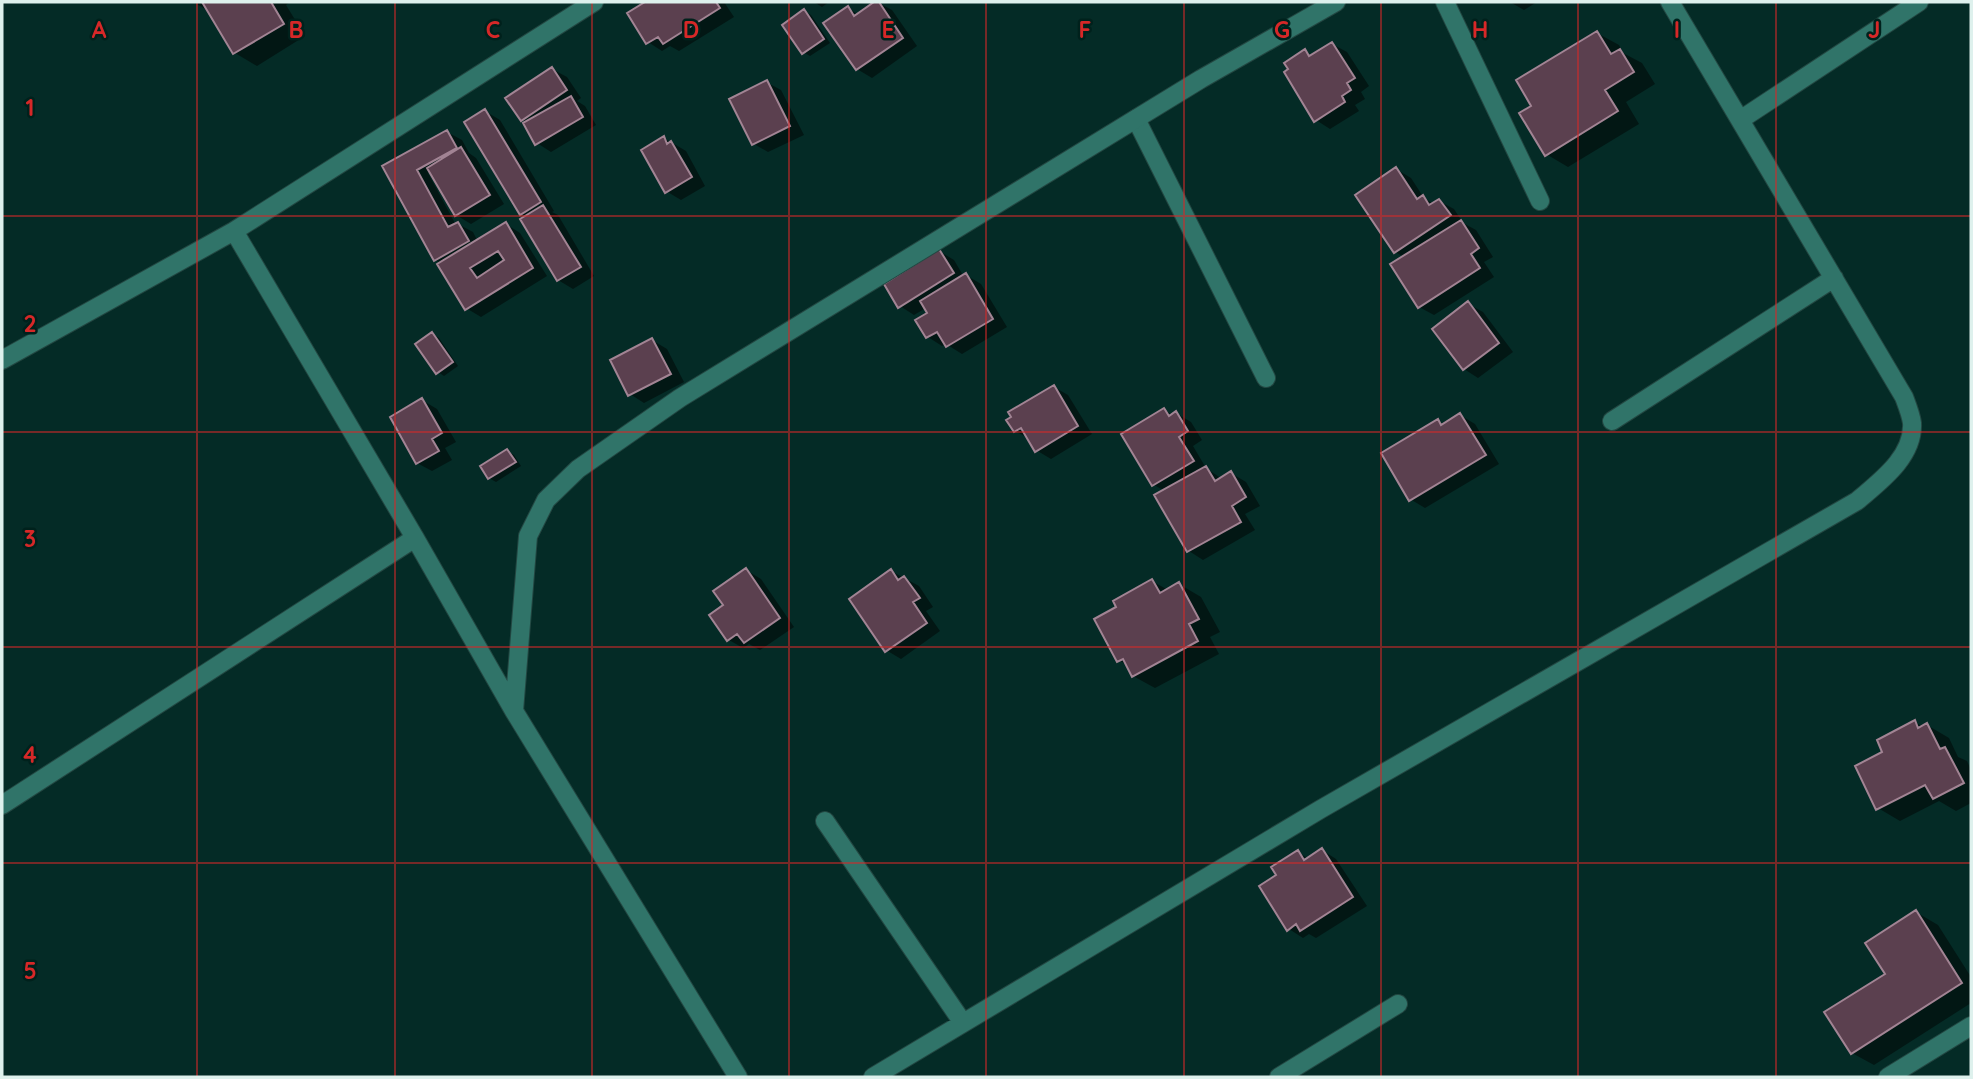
<svg xmlns="http://www.w3.org/2000/svg" width="1973" height="1079" viewBox="0 0 1973 1079" font-family="Quicksand,sans-serif">
	<rect width="100%" height="100%" fill="#042b26"/>
	<!-- shadow -->
	<path fill="#0007" d="M193 2H290L286 5 305 36 257 66 235 53 209 11Z
		M648 2H724L734 17 679 51 670 46 662 51 648 42 630 13Z
		M814 2H829L822 7Z
		M877 2 892 10 917 46 872 78 857 69 848 8 859 15Z
		M1510 2H1537L1524 10Z
		M804 11 811 15 830 43 810 56 803 52Z
		M1597 33 1619 45 1623 53 1642 63 1655 84 1626 102 1639 124 1568 167 1546 154 1533 106Z
		M1332 44 1347 52 1369 86 1361 92 1365 99 1355 105 1359 111 1330 129 1316 120 1305 51 1313 56Z
		M552 69 567 77 581 98 577 101 585 106 596 125 551 152 537 143 527 123 522 120Z
		M766 82 781 90 804 135 768 152 754 144Z
		M485 111 500 120 554 211 552 212 558 215 594 276 573 289 558 280 527 217 521 214Z
		M447 132 462 140 469 153 476 158 504 204 471 224 456 215 431 171 428 173 456 225 458 224 473 232 478 242 506 224 520 233 547 276 481 317 466 308 442 264 435 260 384 167Z
		M664 138 686 151 705 186 681 200 666 191Z
		M1396 169 1411 178 1424 198 1434 204 1439 201 1454 209 1463 223 1476 230 1493 257 1484 262 1494 277 1434 315 1419 307 1404 257 1395 252Z
		M939 251 954 260 964 277 966 275 981 284 1007 327 962 354 946 344 942 346 928 337 918 320 929 314 926 308 914 315 900 306Z
		M1468 304 1483 312 1513 352 1478 378 1464 369Z
		M433 334 439 338 458 366 444 376 438 372Z
		M652 340 667 349 684 382 644 403 630 394Z
		M1054 387 1068 395 1092 434 1051 459 1036 450 1030 439 1015 431Z
		M422 400 437 409 456 442 445 448 452 460 432 471 417 463Z
		M1164 410 1173 415 1176 413 1191 422 1202 440 1193 446 1206 468 1222 479 1231 473 1246 482 1260 506 1245 514 1255 530 1203 560 1189 551 1157 496 1165 491 1154 485Z
		M1460 415 1475 424 1499 464 1425 508 1410 499 1438 421 1444 425Z
		M507 451 514 455 521 466 496 482 489 478Z
		M746 570 761 579 794 627 760 650 749 644 743 648 729 640 725 606Z
		M891 571 919 586 933 607 926 611 940 631 901 659 886 650Z
		M1152 581 1168 590 1179 584 1201 597 1220 632 1210 637 1219 654 1155 688 1133 676 1128 666 1119 660 1118 608Z
		M1915 722 1923 727 1927 725 1949 738 1958 757 1967 761 1971 770V803L1956 811 1939 801 1900 821 1878 808 1885 752Z
		M1322 850 1336 859 1367 906 1316 938 1309 934 1303 938 1289 929 1279 875 1298 852 1309 859Z
		M1916 912 1938 925 1971 977V1003L1874 1065 1852 1053Z"/>
	<!-- building -->
	<path fill="#5b404f" stroke="#a28494" stroke-width="2" fill-rule="evenodd" d="M202 2H271L284 24 233 54Z
		M645 2H716L720 8 663 44 658 37 646 44 627 13Z
		M874 2H879L903 38 856 70 823 23 848 6 854 16Z
		M804 9 824 39 802 54 782 25Z
		M1597 31 1611 54 1620 49 1634 72 1605 90 1618 111 1545 156 1519 113 1531 106 1516 80Z
		M1332 42 1355 78 1347 83 1351 90 1342 96 1345 102 1314 122 1284 72 1288 69 1284 63 1305 49 1309 56Z
		M552 67 567 90 521 121 505 98Z
		M767 80 790 126 752 145 729 99Z
		M571 96 583 117 535 145 523 123Z
		M485 109 541 202 520 215 464 122Z
		M447 130 457 148 417 170 448 227 458 222 469 241 434 261 382 166Z
		M664 136 667 144 671 141 692 177 665 193 641 150Z
		M461 147 490 195 455 216 427 168Z
		M1396 167 1417 199 1423 195 1429 205 1439 199 1451 215 1394 253 1355 195Z
		M543 205 581 267 557 281 520 219Z
		M1461 220 1479 248 1471 254 1480 268 1418 308 1390 264Z
		M506 222 533 268 465 310 437 264ZM498 251 504 260 477 278 470 268Z
		M939 249 954 273 898 308 884 284Z
		M966 273 993 319 946 347 937 332 926 338 915 320 927 313 920 301Z
		M1468 301 1499 343 1463 370 1432 329Z
		M432 332 453 362 436 374 415 344Z
		M652 338 671 374 628 396 610 360Z
		M1054 385 1078 426 1035 452 1021 428 1014 432 1006 420 1011 417 1008 412Z
		M422 398 442 433 432 439 439 451 416 464 390 417Z
		M1164 408 1169 416 1176 411 1188 431 1179 437 1194 461 1152 486 1121 434Z
		M1460 413 1486 455 1409 501 1381 453 1438 419 1441 425Z
		M507 449 516 462 488 479 480 466Z
		M1206 466 1215 481 1231 471 1246 497 1232 506 1241 522 1187 552 1154 495Z
		M746 568 780 618 744 643 737 634 727 641 709 615 723 605 713 591Z
		M891 569 898 580 904 576 920 598 913 602 927 623 885 652 849 599Z
		M1152 579 1160 593 1179 582 1199 619 1189 624 1198 641 1132 677 1123 659 1117 662 1094 619 1116 607 1113 601Z
		M1915 720 1918 728 1927 723 1940 749 1945 747 1964 783 1933 799 1925 785 1876 810 1855 766 1882 752 1877 740Z
		M1322 848 1353 897 1300 931 1296 924 1287 931 1259 886 1276 875 1271 867 1298 850 1304 860Z
		M1916 910 1962 983 1851 1054 1824 1012 1885 974 1865 943Z"/>
	<g fill="none" stroke-linecap="round" stroke-linejoin="round">
		<defs>
			<path id="service" d="M1136 119 1266 378"/>
			<path id="minor" d="M1445 2 1540 201
				M1740 120 1919 2
				M234 231 415 538 514 711 738 1077
				M2 360 234 231 594 2
				M1612 421 1834 278
				M514 711 528 536 546 500 578 469 680 398 1201 79 1336 2
				M2 805 415 538
				M825 821 963 1023
				M873 1077 1321 809 1857 501C1879 482 1914 457 1912 423 1911 415 1907 405 1904 397L1670 2
				M1279 1077 1398 1004
				M1888 1077 1971 1026"/>
		</defs>
		<!-- service casing -->
		<use href="#service" stroke="#234742" stroke-width="20"/>
		<!-- minor casing -->
		<use href="#minor" stroke="#234742" stroke-width="20"/>
		<!-- service -->
		<use href="#service" stroke="#307469" stroke-width="18"/>
		<!-- minor -->
		<use href="#minor" stroke="#307469" stroke-width="18"/>
	</g>
	<!-- grid -->
	<path fill="none" stroke="#d62828" stroke-width="2" stroke-opacity="0.55" d="M197 2V1077M395 2V1077M592 2V1077M789 2V1077M986 2V1077M1184 2V1077M1381 2V1077M1578 2V1077M1776 2V1077M2 216H1971M2 432H1971M2 647H1971M2 863H1971"/>
	<g font-size="23" text-anchor="middle" font-weight="bold" fill="#d62828" stroke="#00211c" stroke-width="5" stroke-linejoin="round" paint-order="stroke">
		<text x="99" y="38">A</text>
		<text x="296" y="38">B</text>
		<text x="493" y="38">C</text>
		<text x="691" y="38">D</text>
		<text x="888" y="38">E</text>
		<text x="1085" y="38">F</text>
		<text x="1282" y="38">G</text>
		<text x="1480" y="38">H</text>
		<text x="1677" y="38">I</text>
		<text x="1874" y="38">J</text>
		<text x="30" y="116">1</text>
		<text x="30" y="332">2</text>
		<text x="30" y="547">3</text>
		<text x="30" y="763">4</text>
		<text x="30" y="979">5</text>
	</g>
	<!-- border -->
	<rect width="1973" height="1079" fill="none" stroke="#def1ed" stroke-width="7"/>
</svg>
